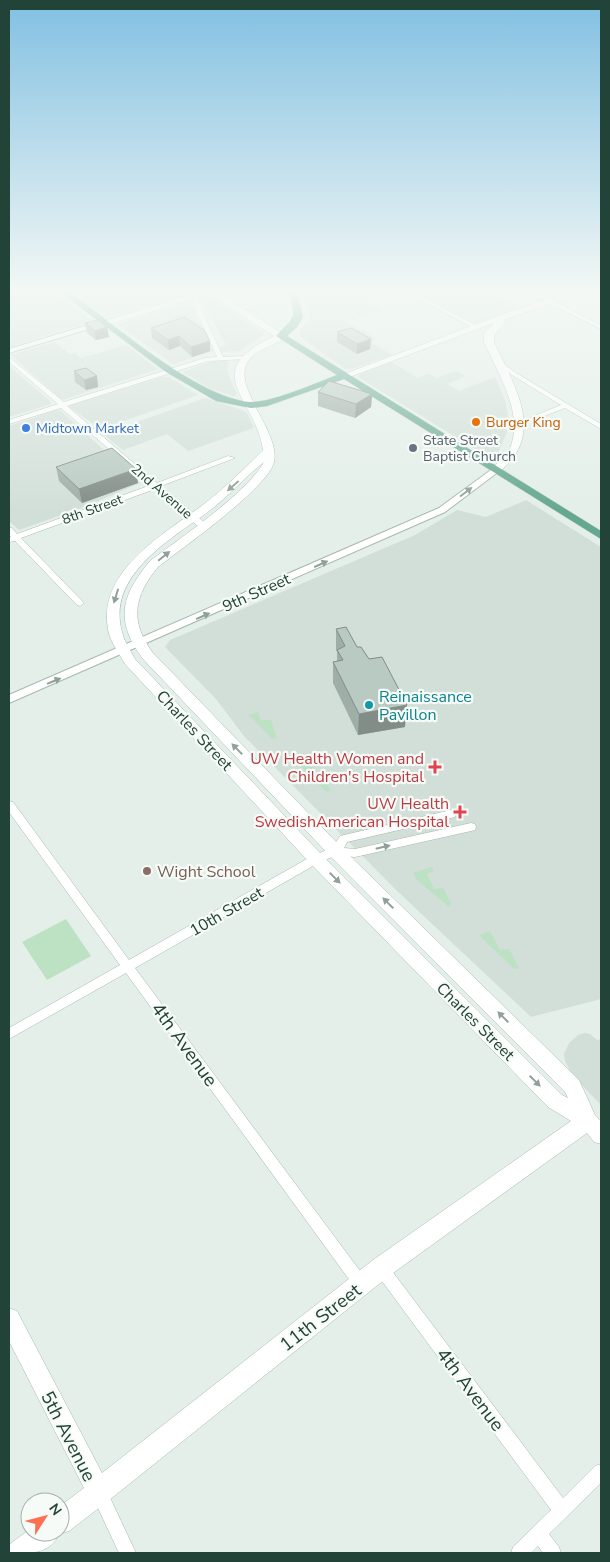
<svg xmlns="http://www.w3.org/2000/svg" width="610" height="1562" viewBox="0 0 610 1562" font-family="'Nunito Sans',sans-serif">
	<rect width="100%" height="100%" fill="#e4efe9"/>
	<!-- built -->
	<path fill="#d2dfd8" d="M15 292H55L93 321 9 347V294Z
		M72 292H192L108 317Z
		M300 292H389L364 300 381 310 347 322 375 338 372 343 392 355 352 369H345L301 337 299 331 310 319 308 309Z
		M415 292H497L493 294 522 309 478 325Z
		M205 297 211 298 265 334 239 351 219 352V348L226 345 203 302 198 301Z
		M192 302 194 303 191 305 214 351 173 364 117 324Z
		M54 342 70 354 75 353 81 358 126 345 158 369 62 400 11 355Z
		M215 360H224L229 363 227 371 237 395 233 396 209 388 183 372Z
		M391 362 418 378 429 374 437 378 456 371 466 376 447 384 459 391 495 377 505 400 510 425 497 455 492 457 485 455 358 377 360 374Z
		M9 366 50 401 51 404 9 417Z
		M162 377H169L198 395 101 429 69 407 71 405Z
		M205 398 242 410 247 413 254 428 188 451 167 434 123 450 103 434Z
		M56 410 61 411 140 483 84 507 19 530 9 521V426Z
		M526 500 601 547V999L531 1017 395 889 244 736 216 699 165 647 170 640 415 535 457 510 486 517Z
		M585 1033 590 1034 597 1040 601 1039V1105L573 1076 565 1061 564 1054 569 1043 578 1035Z"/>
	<!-- green -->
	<path fill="#bce1c3" d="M258 712 261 720H271L277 738 272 739 249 715Z
		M312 756 318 758 310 761 318 780 326 778 330 792 325 791 300 766 299 763 301 759Z
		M432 867 434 871 427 874 434 889 443 888 451 903 449 907 417 880 413 873Z
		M66 919 91 956 47 980 22 942Z
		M490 931 500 950 509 949 519 968 514 969 482 938 480 935Z"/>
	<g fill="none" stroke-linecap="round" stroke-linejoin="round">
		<defs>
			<path id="minor" d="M286 292H295L240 310 235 309Z
				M406 292H414L480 328 475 329Z
				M527 292H535L601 325V329Z
				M193 295 196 297 223 357 245 356 248 358 247 359 208 361 67 406 157 483 228 456 235 458 161 486 205 523V527H199L155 489 21 538 84 603 80 606 77 605 15 541 9 542V537H11L9 534V528H12L17 534 151 485 61 408 9 424V420L58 404 9 362V357L64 402 205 358 217 357 190 297Z
				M495 360H499L516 373 601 424V429L565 408 521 425H517V423L561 405 512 375 495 362Z
				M9 801 13 802 129 960 312 856 332 848 340 836 451 810 455 811 456 814 455 817 347 842 344 848 355 849 471 823 475 824 476 827 475 830 471 831 355 857 337 855 320 862 135 968 366 1279 368 1284 366 1289 361 1291 356 1289 126 973 9 1039V1028L120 965 9 812Z
				M381 1261 386 1263 563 1498 595 1466 601 1464V1483L549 1534 559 1547 561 1553H543L538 1546 531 1553H511L513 1547 551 1510 376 1273 374 1268 376 1263Z
				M99 1485 105 1487 136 1553H119L91 1493 93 1487Z"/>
			<path id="tertiary" d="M98 322 105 324 9 353V349Z
				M495 467 498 468V472L445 512 9 703V695L439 508Z"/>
			<path id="secondary" d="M201 292H217L286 336C275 347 257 348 248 361 231 387 281 432 274 462 269 487 181 549 158 567 134 596 129 621 153 653L344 850 579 1080 595 1115 601 1121V1144L594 1142 587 1133 389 1276 108 1501 69 1531 59 1534C50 1555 29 1553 9 1553L10 1544 30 1529V1532H60V1506L84 1488 9 1341V1308L17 1311 102 1473 373 1260 571 1121 548 1107 310 863 125 664C120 655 112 644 109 634 94 572 163 535 204 504 225 488 244 469 263 450 255 396 197 373 274 336L210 295 109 324 101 322ZM264 462C246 494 180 538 150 561 120 597 115 621 143 659L332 858 565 1092 568 1098 562 1095 322 855 135 659C131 651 125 643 123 635 103 575 175 537 213 508 231 494 247 475 264 462Z
				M571 292H584L504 320 506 322 494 335V342C514 386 547 434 499 472L495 473 490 470C494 464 503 461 507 454 528 419 498 374 484 342V334L494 323 347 378 339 376 503 314Z"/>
			<path id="primary" d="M60 292H70C113 324 198 398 250 402 271 403 316 383 337 375L276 336C294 317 298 319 288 292H296L303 317 297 327 287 336 601 531V539L344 379 267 406 251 408 216 401 166 372Z"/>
		</defs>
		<!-- minor casing -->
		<use href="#minor" stroke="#a6b8b0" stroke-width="1"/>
		<!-- tertiary casing -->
		<use href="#tertiary" stroke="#a6b8b0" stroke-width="2"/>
		<!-- secondary casing -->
		<use href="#secondary" stroke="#a2bcb1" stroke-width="1"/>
		<!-- primary casing -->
		<use href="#primary" stroke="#c1cac7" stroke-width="1"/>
		<!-- minor -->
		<use href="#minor" fill="#fff" fill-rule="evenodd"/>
		<!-- tertiary -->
		<use href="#tertiary" fill="#fff" fill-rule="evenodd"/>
		<!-- secondary -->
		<use href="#secondary" fill="#fff" fill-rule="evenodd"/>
		<!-- primary -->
		<use href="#primary" fill="#65a892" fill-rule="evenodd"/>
	</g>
	<!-- wall -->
	<path fill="#9faea7" d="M184 317 210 351 192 357 180 346 169 350 152 338 151 328Z
		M85 323 109 337 96 340 87 333Z
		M337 332 371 339 370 349 357 354 337 342Z
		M74 371 97 376 98 387 86 390 75 382Z
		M318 392 372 394 371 407 355 418 318 406Z
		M56 467 138 483 82 503 59 481Z
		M336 629 357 647 405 727 358 735 333 683V662L337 661V652L336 650Z"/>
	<!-- shaded-wall -->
	<path fill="#828d88" d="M107 327 109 337 96 340 95 331Z
		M179 336 180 346 169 350 168 340Z
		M371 339 370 349 357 354V344Z
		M210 341V351L192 357 191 347Z
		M97 376 98 387 86 390 84 380Z
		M372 394 371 407 355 418 356 404Z
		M136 469 138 483 82 503 79 489Z
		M407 705 405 727 358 735 359 714Z"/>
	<!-- building -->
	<path fill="#b9cac2" stroke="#828d88" d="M184 317 204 330 210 341 191 347 179 336 168 340 151 328Z
		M98 320 107 327 95 331 85 323Z
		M351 328 371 339 357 344 337 332Z
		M86 368 97 376 84 380 74 371Z
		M329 381 372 394 356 404 318 392Z
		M112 448 136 469 79 489 56 467Z
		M346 627 357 647H361L369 659 382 657 407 705 359 714 333 662 343 660 337 650 345 646 336 629Z"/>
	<!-- one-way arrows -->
	<defs><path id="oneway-solid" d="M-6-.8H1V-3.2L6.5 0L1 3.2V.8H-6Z" transform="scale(1.25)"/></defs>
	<g fill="#90a19b">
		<use href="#oneway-solid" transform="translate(233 486) rotate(139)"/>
		<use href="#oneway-solid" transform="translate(466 492) rotate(-37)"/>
		<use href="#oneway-solid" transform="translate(164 556) rotate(-39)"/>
		<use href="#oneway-solid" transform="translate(321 564) rotate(-24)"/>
		<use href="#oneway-solid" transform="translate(116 596) rotate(107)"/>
		<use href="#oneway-solid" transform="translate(203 616) rotate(-24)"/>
		<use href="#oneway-solid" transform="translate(54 681) rotate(-22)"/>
		<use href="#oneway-solid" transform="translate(237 749) rotate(-134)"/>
		<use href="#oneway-solid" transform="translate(383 847) rotate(-13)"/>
		<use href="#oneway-solid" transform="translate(335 878) rotate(45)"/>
		<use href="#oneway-solid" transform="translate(388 903) rotate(-135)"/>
		<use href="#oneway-solid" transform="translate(503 1017) rotate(-135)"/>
		<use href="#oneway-solid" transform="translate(535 1081) rotate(45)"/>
	</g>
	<!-- sky -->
	<linearGradient id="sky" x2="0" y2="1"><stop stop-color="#82c0e2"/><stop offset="0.57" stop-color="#f3f8f5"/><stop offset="1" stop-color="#f3f8f5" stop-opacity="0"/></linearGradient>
	<rect width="610" height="511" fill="url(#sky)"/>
	<!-- markers -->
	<circle fill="#e8710a" stroke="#f6fbf8" stroke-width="2" cx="476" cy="422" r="5"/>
	<circle fill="#3f7fe0" stroke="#f6fbf8" stroke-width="2" cx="26" cy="428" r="5"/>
	<circle fill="#6b7280" stroke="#f6fbf8" stroke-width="2" cx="413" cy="448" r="5"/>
	<circle fill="#0f9aa8" stroke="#f6fbf8" stroke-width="2" cx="369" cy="705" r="5"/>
	<g fill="#e0444e" stroke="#f6fbf8" stroke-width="2">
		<path d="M432.5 759.5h5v5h5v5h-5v5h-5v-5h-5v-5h5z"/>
		<path d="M457.5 804.5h5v5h5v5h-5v5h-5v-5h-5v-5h5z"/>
	</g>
	<circle fill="#8d6e63" stroke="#f6fbf8" stroke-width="2" cx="147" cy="871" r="5"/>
	<g text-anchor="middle" stroke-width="4.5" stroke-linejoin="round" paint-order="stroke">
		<!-- far-food labels -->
		<g font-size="14" fill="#c56008" stroke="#f6fbf8" text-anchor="start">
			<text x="486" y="427">Burger King</text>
		</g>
		<!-- far-shop labels -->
		<g font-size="14" fill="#366cbe" stroke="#f6fbf8" text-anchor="start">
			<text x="36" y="433">Midtown Market</text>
		</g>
		<!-- far-worship labels -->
		<g font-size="14" fill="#5b616d" stroke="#f6fbf8" text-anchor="start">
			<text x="423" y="445">State Street<tspan x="423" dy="16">Baptist Church</tspan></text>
		</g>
		<!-- far-street labels -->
		<g font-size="14" fill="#224337" stroke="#f6fbf8">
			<text transform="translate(162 491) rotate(41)" y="5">2nd Avenue</text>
			<text transform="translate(92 509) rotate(-20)" y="5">8th Street</text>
		</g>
		<!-- street labels -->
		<g font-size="16" fill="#224337" stroke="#f6fbf8">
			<text transform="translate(256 592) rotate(-24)" y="6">9th Street</text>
			<text transform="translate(195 730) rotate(47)" y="6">Charles Street</text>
			<text transform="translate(226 911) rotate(-30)" y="6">10th Street</text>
			<text transform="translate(476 1021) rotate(45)" y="6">Charles Street</text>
		</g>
		<!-- culture labels -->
		<g font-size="16" fill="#0d838f" stroke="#f6fbf8" text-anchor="start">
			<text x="379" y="702">Reinaissance<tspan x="379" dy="18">Pavillon</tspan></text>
		</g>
		<!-- health labels -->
		<g font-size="16" fill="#be3a42" stroke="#f6fbf8" text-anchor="end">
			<text x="424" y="764">UW Health Women and<tspan x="424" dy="18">Children's Hospital</tspan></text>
			<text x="449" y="809">UW Health<tspan x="449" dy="18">SwedishAmerican Hospital</tspan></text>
		</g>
		<!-- education labels -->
		<g font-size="16" fill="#785e54" stroke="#f6fbf8" text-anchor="start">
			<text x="157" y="877">Wight School</text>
		</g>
		<!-- near-street labels -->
		<g font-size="19" fill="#224337" stroke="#f6fbf8">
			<text transform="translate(185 1044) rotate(54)" y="7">4th Avenue</text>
			<text transform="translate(320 1317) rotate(-38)" y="7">11th Street</text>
			<text transform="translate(471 1389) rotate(53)" y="7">4th Avenue</text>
			<text transform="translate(69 1436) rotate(63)" y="7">5th Avenue</text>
		</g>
	</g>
	<!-- border -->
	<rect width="610" height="1562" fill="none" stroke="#224337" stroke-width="20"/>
	<!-- north arrow -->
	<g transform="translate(45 1517) rotate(54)"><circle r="24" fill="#f6fbf8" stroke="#a1b1ab"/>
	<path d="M0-4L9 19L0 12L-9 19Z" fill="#fd7054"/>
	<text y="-8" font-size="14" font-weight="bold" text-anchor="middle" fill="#224337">N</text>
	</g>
</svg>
